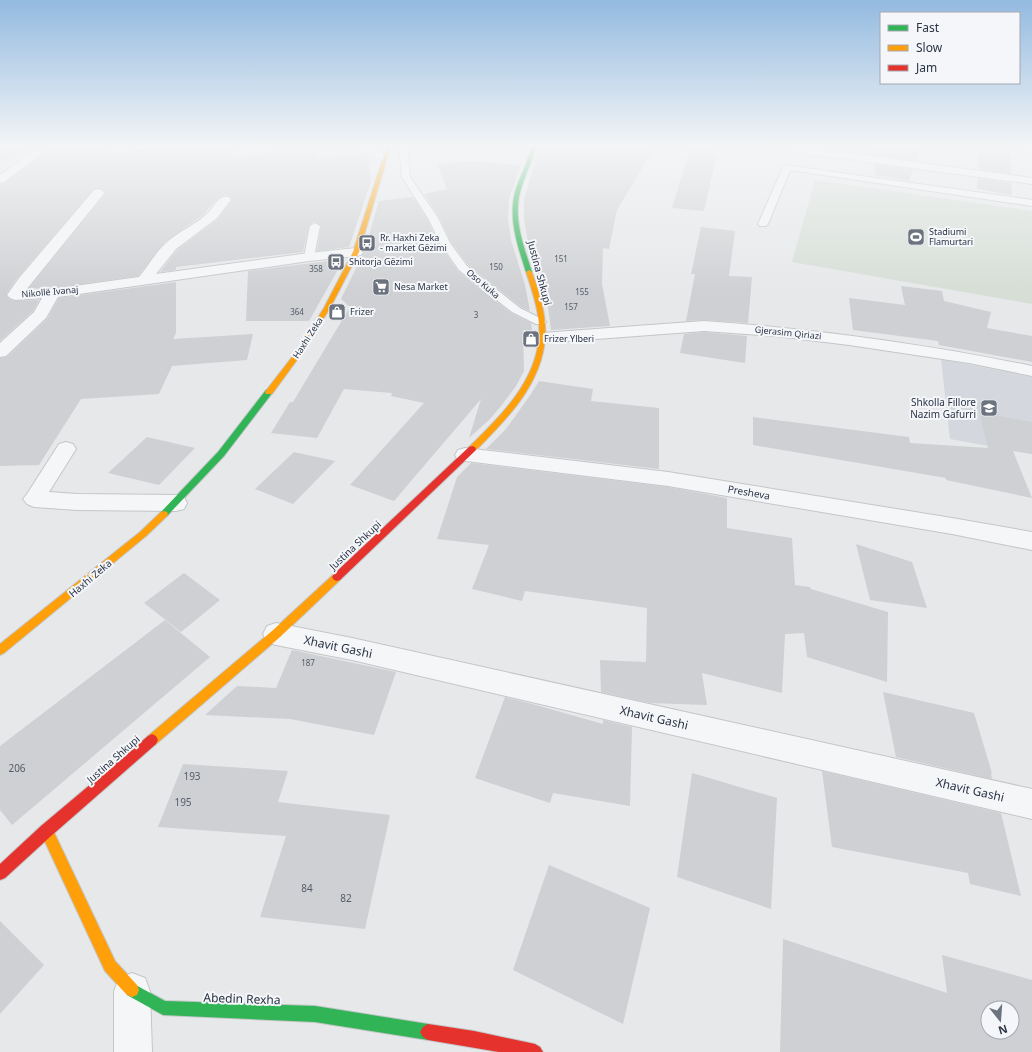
<svg xmlns="http://www.w3.org/2000/svg" width="1032" height="1052" viewBox="0 0 1032 1052" font-family="'Noto Sans',sans-serif">
	<rect width="100%" height="100%" fill="#e6e8ea"/>
	<!-- built -->
	<path fill="#d4d7dd" d="M941 359 1032 377V454L950 439Z"/>
	<!-- green -->
	<path fill="#d6ded6" d="M0 145H33L11 161 0 162Z
		M815 180 1032 211V304L792 262Z"/>
	<!-- building -->
	<path fill="#ced0d3" fill-rule="evenodd" d="M54 145H114L106 149 112 154 160 149 166 145H261L233 149 228 154 234 157 317 150V157L366 154 369 156 371 181 349 247 317 251 321 226 314 222 309 226 303 252 176 267V270L160 272 177 250 218 219 232 200 230 196 225 195 216 200 203 215 165 242 138 276 53 288H29L105 194 102 189H94L18 277 6 294 9 299 14 301 39 300 33 311 0 341V185L5 183Z
		M540 145H593L614 147 616 145H656L617 210 609 249 603 248 602 284 610 326 551 330 548 306 528 243 524 219V200Z
		M691 145H719L704 211 672 208Z
		M870 145H922L916 161 872 155Z
		M979 150 1010 154 1011 174 978 169Z
		M471 161 521 165 509 199 508 218 511 240 525 285 530 311 521 307 468 265 451 242 439 217 424 194 447 189 437 164Z
		M874 164 913 170 909 181 876 175Z
		M978 178 1011 183 1012 195 977 189Z
		M413 197 427 219 439 244 458 271 511 313 531 323 532 330H523L524 371 516 386 501 406 490 419 469 438 481 399 394 501 350 485 424 403 391 396 392 393 344 389 317 438 271 433 290 402H293L350 307 341 299 364 252 379 201Z
		M701 227 735 231 729 276 752 277 748 323 704 320 686 321 695 274H691Z
		M344 259 309 321H246L248 271Z
		M176 282V333L173 339 253 334 247 360 172 366 159 394 81 399 39 465 0 466V358L7 357 47 319 59 298Z
		M901 286 942 291 944 301 991 312 987 328 1032 336V362L939 345 938 341 853 330 849 298 905 305Z
		M704 332 747 336 745 363 680 353 684 334Z
		M539 381 593 389 591 401 659 408V469L486 449 506 429 531 394Z
		M992 398 999 416 1032 422V454L1013 451 1032 498 946 480V478L753 445V417L909 437 910 443 988 448 977 403Z
		M147 437 195 448 159 485 108 473Z
		M294 452 335 461 293 504 255 489Z
		M471 463 668 487 727 498V528L792 538 795 585 810 587 811 589 888 612 887 682 807 657 804 633 785 634 782 693 702 673 707 705 650 703 601 692 600 660 646 662 647 608 525 591 522 601 472 589 489 545 437 539 457 477Z
		M856 544 912 562 927 608 870 600Z
		M184 573 220 600 181 632 144 603Z
		M165 620 210 657 12 825 0 810V746Z
		M292 650 396 672 374 735 290 719 205 715 237 686 276 688Z
		M883 692 974 713 992 773H991L992 779 896 757Z
		M505 697 536 705 603 724V720L632 727 630 806 553 793 550 803 475 778Z
		M183 764 288 771 278 802 390 815 365 929 260 917 286 836 158 827Z
		M822 771 1001 813 1021 896 970 884 968 873 832 847Z
		M692 773 777 798 771 909 677 877Z
		M549 865 650 908 623 1024 513 970Z
		M0 921 44 965 0 1014Z
		M783 939 947 993 942 955 1032 980V1052H780ZM988 1008H1012V1032H988Z"/>
	<g fill="none" stroke-linecap="round" stroke-linejoin="round">
		<defs>
			<path id="lane" d="M399 145H407L410 177 438 218 450 243 467 266 520 308 544 320 546 322 544 324H536L512 312 459 270 440 243 428 218 402 177Z
				M784 165 1032 200V206L790 170 768 224 766 226H760L758 224Z
				M315 223 320 226 314 257 309 260 304 257 310 226Z"/>
			<path id="street" d="M41 145H53L4 182 0 183V175Z
				M128 145H165L160 148 112 153 107 150 112 147Z
				M275 145H310L305 148 234 156 229 153 234 150Z
				M343 145C358 145 379 145 389 158L384 161 367 153 344 147Z
				M758 145H788L1032 178V184L763 148Z
				M992 145 1032 147V153L997 148Z
				M98 189 102 190 104 193 102 196 26 290 53 289 139 277C148 266 156 252 166 243 179 231 196 225 209 212 215 205 218 195 229 197L231 200 217 218 176 249 156 274 309 253 356 248 361 249 363 252 361 255 356 256 309 261 58 297 46 318 6 356 0 357V343L34 312 42 298 15 300 10 298 7 295 19 278 94 190Z
				M704 321C814 329 924 344 1032 366V376L969 363 849 345 776 336 704 331 542 343 536 341 534 338 536 335 542 333Z
				M66 442 73 444 76 449 49 492 77 494 176 495 184 497 187 503 184 509 176 511 77 510 34 507 27 504 23 499 27 494 59 444Z
				M465 448 668 472 952 518 1032 532V550L952 534 668 486 458 460 455 455 458 450Z
				M276 623 352 638 1032 789V819L352 660 276 645 267 642 263 634 267 626Z
				M132 973 145 978 150 991 152 1052H114V991L119 978Z"/>
			<path id="fast" d="M532 145H536C533 162 524 176 520 193 513 220 524 247 532 272L529 274 526 272C518 247 508 219 515 192 520 176 528 162 532 145Z
				M266 390H272L273 392 224 456 167 516H161L160 514 161 512 218 452Z
				M132 983 165 1001 315 1006 428 1024 433 1027 436 1032 433 1037 428 1040 315 1022 163 1015 127 995 125 990 127 985Z"/>
			<path id="slow" d="M387 145H391L359 252 330 308 302 353 272 394H266L265 392 296 352 324 308 353 252Z
				M529 270 532 272C539 293 547 316 545 338 542 384 506 420 475 451H469L468 449 469 447C500 417 535 383 539 338 541 316 533 293 526 272Z
				M164 511 167 512 168 514 167 516 146 536 4 653 0 655V644L140 532 161 512Z
				M337 573 340 574 342 577 340 580 280 637 156 744 152 746 148 744 146 740 148 736 272 631 334 574Z
				M46 825 51 826 115 961 137 985 139 990 137 995 132 997 127 995 105 971 40 831 41 826Z"/>
			<path id="jam" d="M472 446 475 447 476 449 475 451 340 580 337 581 334 580 332 577 334 574 469 447Z
				M152 734 156 736 158 740 156 744 51 836 5 878 0 880V864L41 826 148 736Z
				M428 1024 474 1031 535 1044 540 1047 543 1052H499L428 1040 423 1037 420 1032 423 1027Z"/>
		</defs>
		<!-- lane casing -->
		<use href="#lane" stroke="#c4c6c8" stroke-width="2"/>
		<!-- street casing -->
		<use href="#street" stroke="#c4c6c8" stroke-width="2"/>
		<!-- fast casing -->
		<use href="#fast" stroke="#c4c6c8" stroke-width="2"/>
		<!-- slow casing -->
		<use href="#slow" stroke="#c4c6c8" stroke-width="2"/>
		<!-- jam casing -->
		<use href="#jam" stroke="#c4c6c8" stroke-width="2"/>
		<!-- lane -->
		<use href="#lane" fill="#f5f6f7" fill-rule="evenodd"/>
		<!-- street -->
		<use href="#street" fill="#f5f6f7" fill-rule="evenodd"/>
		<!-- fast -->
		<use href="#fast" fill="#30b455" fill-rule="evenodd"/>
		<!-- slow -->
		<use href="#slow" fill="#ff9f0a" fill-rule="evenodd"/>
		<!-- jam -->
		<use href="#jam" fill="#e5322d" fill-rule="evenodd"/>
	</g>
	<!-- sky -->
	<linearGradient id="sky" x2="0" y2="1"><stop stop-color="#93bae0"/><stop offset="0.5" stop-color="#f4f5f6"/><stop offset="1" stop-color="#f4f5f6" stop-opacity="0"/></linearGradient>
	<rect width="1032" height="292" fill="url(#sky)"/>
	<!-- icons -->
	<defs>
		<symbol id="stadium-square" viewBox="-11 -11 22 22"><rect x="-9" y="-9" width="18" height="18" rx="4" fill="#6c737f" stroke="#f4f6f9"/><path d="M0-5a6.5 5 0 1 0 0 10a6.5 5 0 1 0 0-10ZM-3.5-1.8h7v3.6h-7Z" fill="#fff"/></symbol>
		<symbol id="bus-square" viewBox="-11 -11 22 22"><rect x="-9" y="-9" width="18" height="18" rx="4" fill="#6c737f" stroke="#f4f6f9"/><path d="M-5-6H5V4H4V6H2V4H-2V6H-4V4H-5ZM-3.5-4V0h7V-4ZM-3.5 1.2v1.5H-2V1.2ZM2 1.2v1.5H3.5V1.2Z" fill="#fff"/></symbol>
		<symbol id="supermarket-square" viewBox="-11 -11 22 22"><rect x="-9" y="-9" width="18" height="18" rx="4" fill="#6c737f" stroke="#f4f6f9"/><path d="M-6-5.5h2.5l.6 2H6L4.5 2H-2.5L-4.4-4H-6ZM-1.5 3.2a1.3 1.3 0 1 0 .1 0ZM3 3.2a1.3 1.3 0 1 0 .1 0Z" fill="#fff"/></symbol>
		<symbol id="shop-square" viewBox="-11 -11 22 22"><rect x="-9" y="-9" width="18" height="18" rx="4" fill="#6c737f" stroke="#f4f6f9"/><path d="M-5-2.5h2.3a2.7 3.5 0 0 1 5.4 0H5L5.5 6h-11ZM-1.5-2.5h3a1.5 2.3 0 0 0-3 0Z" fill="#fff"/></symbol>
		<symbol id="school-square" viewBox="-11 -11 22 22"><rect x="-9" y="-9" width="18" height="18" rx="4" fill="#6c737f" stroke="#f4f6f9"/><path d="M0-5L7-2L0 1L-7-2ZM-4 1L0 2.5L4 1V4Q0 6-4 4Z" fill="#fff"/></symbol>
	</defs>
	<g fill-rule="evenodd">
		<use href="#stadium-square" x="906" y="227" width="20" height="20"/>
		<use href="#bus-square" x="357" y="233" width="20" height="20"/>
		<use href="#bus-square" x="326" y="252" width="20" height="20"/>
		<use href="#supermarket-square" x="371" y="277" width="20" height="20"/>
		<use href="#shop-square" x="327" y="302" width="20" height="20"/>
		<use href="#shop-square" x="521" y="329" width="20" height="20"/>
		<use href="#school-square" x="979" y="398" width="20" height="20"/>
	</g>
	<g text-anchor="middle" stroke-width="4" stroke-linejoin="round" paint-order="stroke">
		<!-- number labels -->
		<g font-size="8" fill="#545c69">
			<text x="561" y="262">151</text>
			<text x="496" y="270">150</text>
			<text x="316" y="272">358</text>
			<text x="582" y="295">155</text>
			<text x="571" y="310">157</text>
			<text x="297" y="315">364</text>
			<text x="476" y="318">3</text>
			<text x="308" y="666">187</text>
		</g>
		<!-- far-poi labels -->
		<g font-size="9" fill="#2b3445" stroke="#f4f6f9" text-anchor="start">
			<text x="929" y="235">Stadiumi<tspan x="929" dy="10">Flamurtari</tspan></text>
			<text x="380" y="241">Rr. Haxhi Zeka<tspan x="380" dy="10">- market Gëzimi</tspan></text>
			<text x="349" y="265">Shitorja Gëzimi</text>
			<text x="394" y="290">Nesa Market</text>
			<text x="350" y="315">Frizer</text>
			<text x="544" y="342">Frizer Ylberi</text>
		</g>
		<!-- far-street labels -->
		<g font-size="9" fill="#2b3445" stroke="#f4f6f9">
			<text transform="translate(483 284) rotate(40)" y="3">Oso Kuka</text>
			<text transform="translate(50 292) rotate(-5)" y="3">Nikollë Ivanaj</text>
			<text transform="translate(788 333) rotate(6)" y="3">Gjerasim Qiriazi</text>
			<text transform="translate(308 338) rotate(-57)" y="3">Haxhi Zeka</text>
		</g>
		<!-- street labels -->
		<g font-size="10" fill="#2b3445" stroke="#f4f6f9">
			<text transform="translate(540 273) rotate(75)" y="4">Justina Shkupi</text>
			<text transform="translate(749 492) rotate(10)" y="4">Presheva</text>
			<text transform="translate(355 545) rotate(-43)" y="4">Justina Shkupi</text>
			<text transform="translate(90 578) rotate(-40)" y="4">Haxhi Zeka</text>
			<text transform="translate(113 759) rotate(-41)" y="4">Justina Shkupi</text>
		</g>
		<!-- poi labels -->
		<g font-size="10" fill="#2b3445" stroke="#f4f6f9" text-anchor="end">
			<text x="976" y="406">Shkolla Fillore<tspan x="976" dy="12">Nazim Gafurri</tspan></text>
		</g>
		<!-- near-number labels -->
		<g font-size="10" fill="#545c69">
			<text x="17" y="772">206</text>
			<text x="192" y="780">193</text>
			<text x="183" y="806">195</text>
			<text x="307" y="892">84</text>
			<text x="346" y="902">82</text>
		</g>
		<!-- near-street labels -->
		<g font-size="12" fill="#2b3445" stroke="#f4f6f9">
			<text transform="translate(338 647) rotate(12)" y="4">Xhavit Gashi</text>
			<text transform="translate(654 718) rotate(13)" y="4">Xhavit Gashi</text>
			<text transform="translate(970 790) rotate(13)" y="4">Xhavit Gashi</text>
			<text transform="translate(242 999) rotate(2)" y="4">Abedin Rexha</text>
		</g>
	</g>
	<!-- legend -->
	<rect x="880" y="12" width="140" height="72" fill="#f4f6f9" stroke="#a4a8b1"/>
	<rect x="888" y="25" width="20" height="6" fill="#30b455" stroke="#a4a8b1"/>
	<text x="916" y="32" font-size="12" fill="#2b3445">Fast</text>
	<rect x="888" y="45" width="20" height="6" fill="#ff9f0a" stroke="#a4a8b1"/>
	<text x="916" y="52" font-size="12" fill="#2b3445">Slow</text>
	<rect x="888" y="65" width="20" height="6" fill="#e5322d" stroke="#a4a8b1"/>
	<text x="916" y="72" font-size="12" fill="#2b3445">Jam</text>
	<!-- north arrow -->
	<g transform="translate(1000 1020) rotate(163)"><circle r="19" fill="#f4f6f9" stroke="#a4a8b1"/>
	<path d="M0-3L7 15L0 10L-7 15Z" fill="#6c737f"/>
	<text y="-6" font-size="11" font-weight="bold" text-anchor="middle" fill="#2b3445">N</text>
	</g>
</svg>
